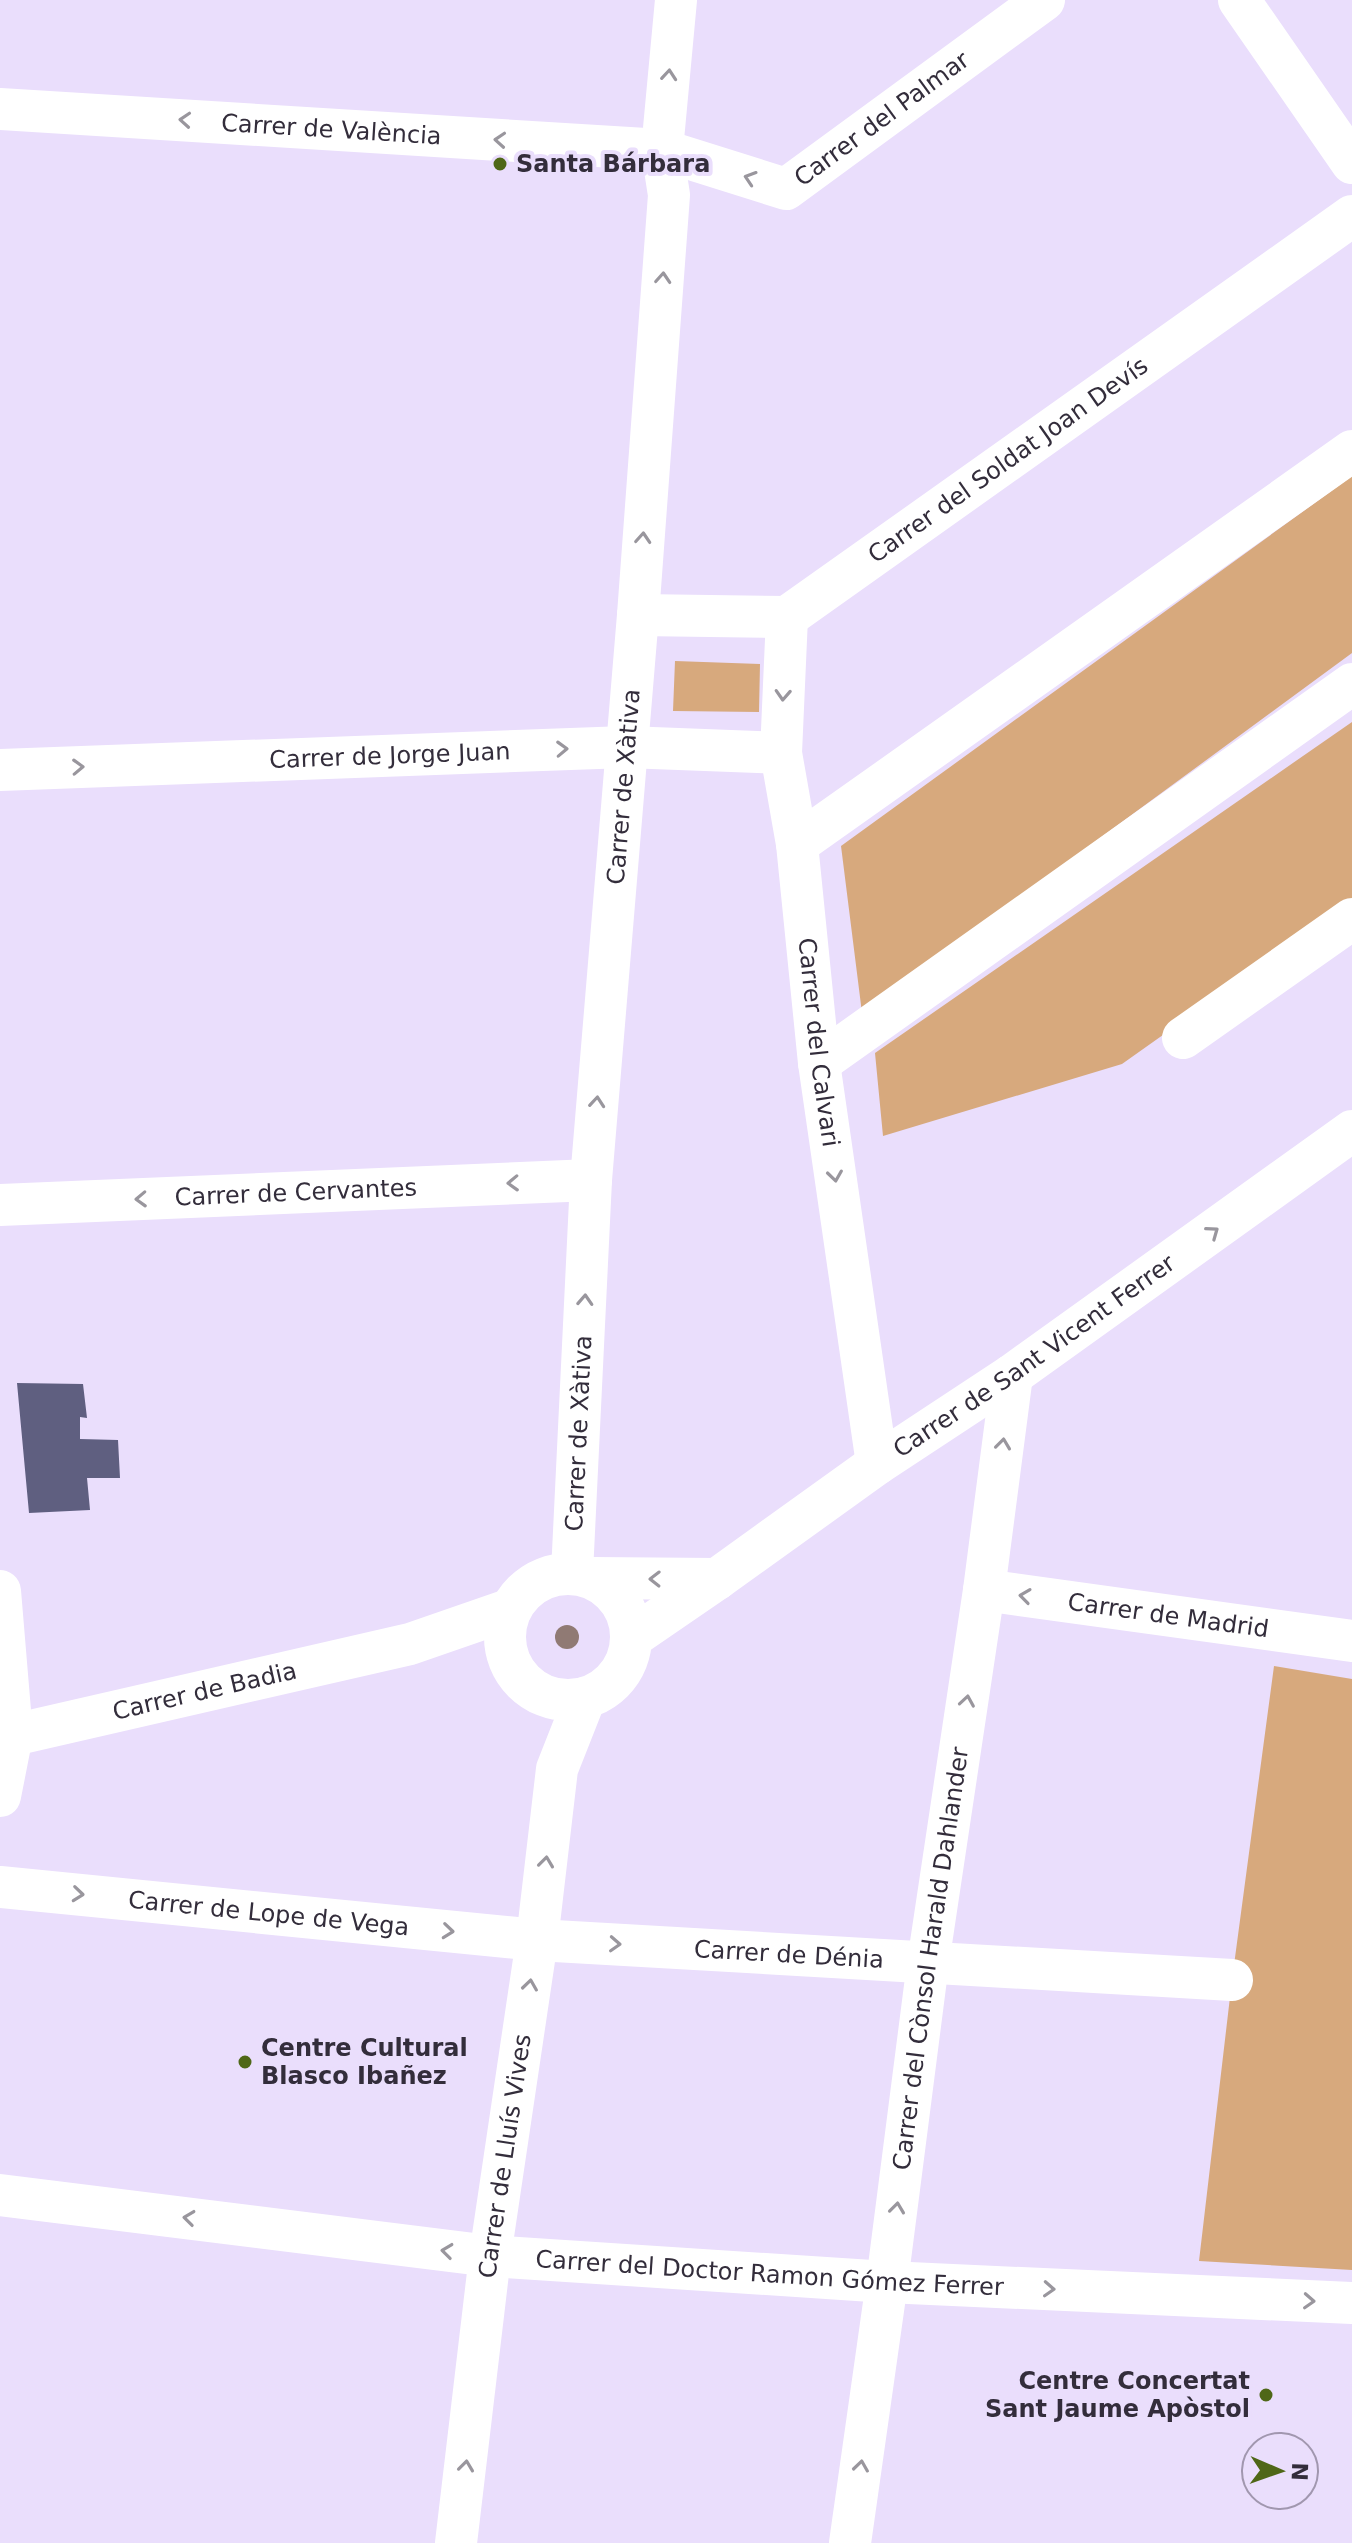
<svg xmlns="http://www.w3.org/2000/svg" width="1352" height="2543" viewBox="0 0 1352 2543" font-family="'DejaVu Sans',sans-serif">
	<rect width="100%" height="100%" fill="#eadefc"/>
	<!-- green -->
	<path fill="#d7a97d" d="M1352 476V653L862 1013 841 846Z
		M675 661 760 664 759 712 673 711Z
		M1352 722V901L1122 1064 883 1136 875 1053Z
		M1274 1666 1352 1679V2270L1199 2261 1232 1980Z"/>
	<!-- building -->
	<path fill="#5f5f80" d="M17 1383 83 1384 87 1418 80 1417V1439L118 1440 120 1478H87L90 1510 29 1513Z"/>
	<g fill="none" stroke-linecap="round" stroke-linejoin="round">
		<!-- minor -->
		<g stroke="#fff" stroke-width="42">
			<path d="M1239 0 1352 163"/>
			<path id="s1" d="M0 109 662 150 786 189 1044 0"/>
			<path id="s2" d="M638 615 787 617 1352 216"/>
			<path id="s3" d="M787 617 781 753 797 844 819 1063 877 1464"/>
			<path id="s4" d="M0 770 626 747 781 753"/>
			<path d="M797 844 1352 451"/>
			<path d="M1183 1038 1352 919"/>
			<path d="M819 1063 1352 684"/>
			<path id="s5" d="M0 1205 591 1180"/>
			<path id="s6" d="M572 1573 591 1180 638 615 669 195 662 150 676 0"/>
			<circle cx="568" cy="1637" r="63"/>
			<path d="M593 1578 717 1579"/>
			<path id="s7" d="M984 1590 1352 1641"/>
			<path d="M0 1591 12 1735 0 1796"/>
			<path id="s8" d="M631 1638 717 1579 877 1464 1012 1375 1352 1131"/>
			<path id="s9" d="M0 1738 410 1644 511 1609"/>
			<path id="s10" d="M0 1887 537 1940 1232 1980"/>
			<path id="s11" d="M0 2195 490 2256 887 2282 1352 2303"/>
			<path id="s12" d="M456 2543 490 2256 537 1940 557 1769 585 1698"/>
			<path id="s13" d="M850 2543 887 2282 928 1963 984 1590 1012 1375"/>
		</g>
	</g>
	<!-- trees -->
	<circle fill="#907a74" cx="567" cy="1637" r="12"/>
	<!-- one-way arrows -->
	<defs><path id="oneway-chevron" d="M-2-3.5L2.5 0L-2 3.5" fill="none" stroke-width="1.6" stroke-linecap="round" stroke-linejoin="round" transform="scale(2)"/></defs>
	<g stroke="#99969d">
		<use href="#oneway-chevron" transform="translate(669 75) rotate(-85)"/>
		<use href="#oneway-chevron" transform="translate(185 120) rotate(-176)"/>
		<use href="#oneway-chevron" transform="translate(500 140) rotate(-176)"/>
		<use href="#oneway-chevron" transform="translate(750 178) rotate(-162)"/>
		<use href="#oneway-chevron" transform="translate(663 278) rotate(-86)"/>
		<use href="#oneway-chevron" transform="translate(643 538) rotate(-86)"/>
		<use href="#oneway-chevron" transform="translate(783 695) rotate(93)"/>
		<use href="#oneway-chevron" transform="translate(562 749) rotate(-2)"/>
		<use href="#oneway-chevron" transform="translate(78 767) rotate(-2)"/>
		<use href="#oneway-chevron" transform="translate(597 1102) rotate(-85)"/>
		<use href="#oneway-chevron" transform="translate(835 1176) rotate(82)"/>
		<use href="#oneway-chevron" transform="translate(513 1183) rotate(178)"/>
		<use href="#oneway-chevron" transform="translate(141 1199) rotate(178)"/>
		<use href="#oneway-chevron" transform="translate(1213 1232) rotate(-36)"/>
		<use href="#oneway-chevron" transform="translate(585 1300) rotate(-87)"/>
		<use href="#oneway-chevron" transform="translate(1003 1444) rotate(-83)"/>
		<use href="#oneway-chevron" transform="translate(655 1579) rotate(-179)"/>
		<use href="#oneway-chevron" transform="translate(1025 1596) rotate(-172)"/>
		<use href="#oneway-chevron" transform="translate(967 1701) rotate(-81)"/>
		<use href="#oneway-chevron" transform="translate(546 1862) rotate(-83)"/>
		<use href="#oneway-chevron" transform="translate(78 1894) rotate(6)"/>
		<use href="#oneway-chevron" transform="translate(448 1931) rotate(6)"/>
		<use href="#oneway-chevron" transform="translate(615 1944) rotate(3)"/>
		<use href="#oneway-chevron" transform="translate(530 1985) rotate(-82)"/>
		<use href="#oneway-chevron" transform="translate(897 2208) rotate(-83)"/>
		<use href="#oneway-chevron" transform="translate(189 2218) rotate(-173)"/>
		<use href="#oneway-chevron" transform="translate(447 2251) rotate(-173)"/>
		<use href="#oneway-chevron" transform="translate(1049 2289) rotate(3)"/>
		<use href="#oneway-chevron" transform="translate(1309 2301) rotate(3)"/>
		<use href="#oneway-chevron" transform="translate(466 2466) rotate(-83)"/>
		<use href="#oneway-chevron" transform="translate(861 2466) rotate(-82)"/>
	</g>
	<!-- markers -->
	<g fill="#4f6717" stroke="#eadefc" stroke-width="3">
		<circle cx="500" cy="164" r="8"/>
		<circle cx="245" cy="2062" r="8"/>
		<circle cx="1266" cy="2395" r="8"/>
	</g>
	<g text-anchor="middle" stroke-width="8" stroke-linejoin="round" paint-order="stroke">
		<!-- street labels -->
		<g font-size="24" fill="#332d3b" stroke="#eadefc">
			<text dy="8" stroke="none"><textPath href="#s1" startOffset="912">Carrer del Palmar</textPath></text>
			<text dy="8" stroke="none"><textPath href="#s1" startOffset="332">Carrer de València</textPath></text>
			<text dy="8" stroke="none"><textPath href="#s2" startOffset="420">Carrer del Soldat Joan Devís</textPath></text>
			<text dy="8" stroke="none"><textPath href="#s4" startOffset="390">Carrer de Jorge Juan</textPath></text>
			<text dy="8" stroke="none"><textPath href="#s6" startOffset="788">Carrer de Xàtiva</textPath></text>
			<text dy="8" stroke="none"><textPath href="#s3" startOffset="428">Carrer del Calvari</textPath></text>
			<text dy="8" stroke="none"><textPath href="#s5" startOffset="296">Carrer de Cervantes</textPath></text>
			<text dy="8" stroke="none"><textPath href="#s8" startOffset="492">Carrer de Sant Vicent Ferrer</textPath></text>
			<text dy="8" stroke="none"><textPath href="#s6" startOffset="140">Carrer de Xàtiva</textPath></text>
			<text dy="8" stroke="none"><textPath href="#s7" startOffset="186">Carrer de Madrid</textPath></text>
			<text dy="8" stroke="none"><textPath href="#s9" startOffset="210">Carrer de Badia</textPath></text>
			<text dy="8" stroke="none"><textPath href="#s10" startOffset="270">Carrer de Lope de Vega</textPath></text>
			<text dy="8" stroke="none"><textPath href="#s10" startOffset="792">Carrer de Dénia</textPath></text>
			<text dy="8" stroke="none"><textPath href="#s13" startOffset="590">Carrer del Cònsol Harald Dahlander</textPath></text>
			<text dy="8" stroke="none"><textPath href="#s12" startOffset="390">Carrer de Lluís Vives</textPath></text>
			<text dy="8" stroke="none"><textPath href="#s11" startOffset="774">Carrer del Doctor Ramon Gómez Ferrer</textPath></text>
		</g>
		<!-- poi labels -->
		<g font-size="24" font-weight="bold" fill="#332d3b" stroke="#eadefc" text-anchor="start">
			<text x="516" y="172">Santa Bárbara</text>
			<text x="261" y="2056">Centre Cultural<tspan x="261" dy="28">Blasco Ibañez</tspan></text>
			<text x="1250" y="2389" text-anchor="end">Centre Concertat<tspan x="1250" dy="28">Sant Jaume Apòstol</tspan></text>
		</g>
	</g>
	<!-- north arrow -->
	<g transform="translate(1280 2471) rotate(92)"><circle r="38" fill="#eadefc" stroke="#a197af" stroke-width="2"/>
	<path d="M0-6L14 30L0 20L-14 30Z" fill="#4f6717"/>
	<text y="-12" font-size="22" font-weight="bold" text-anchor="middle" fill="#332d3b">N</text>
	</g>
</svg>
